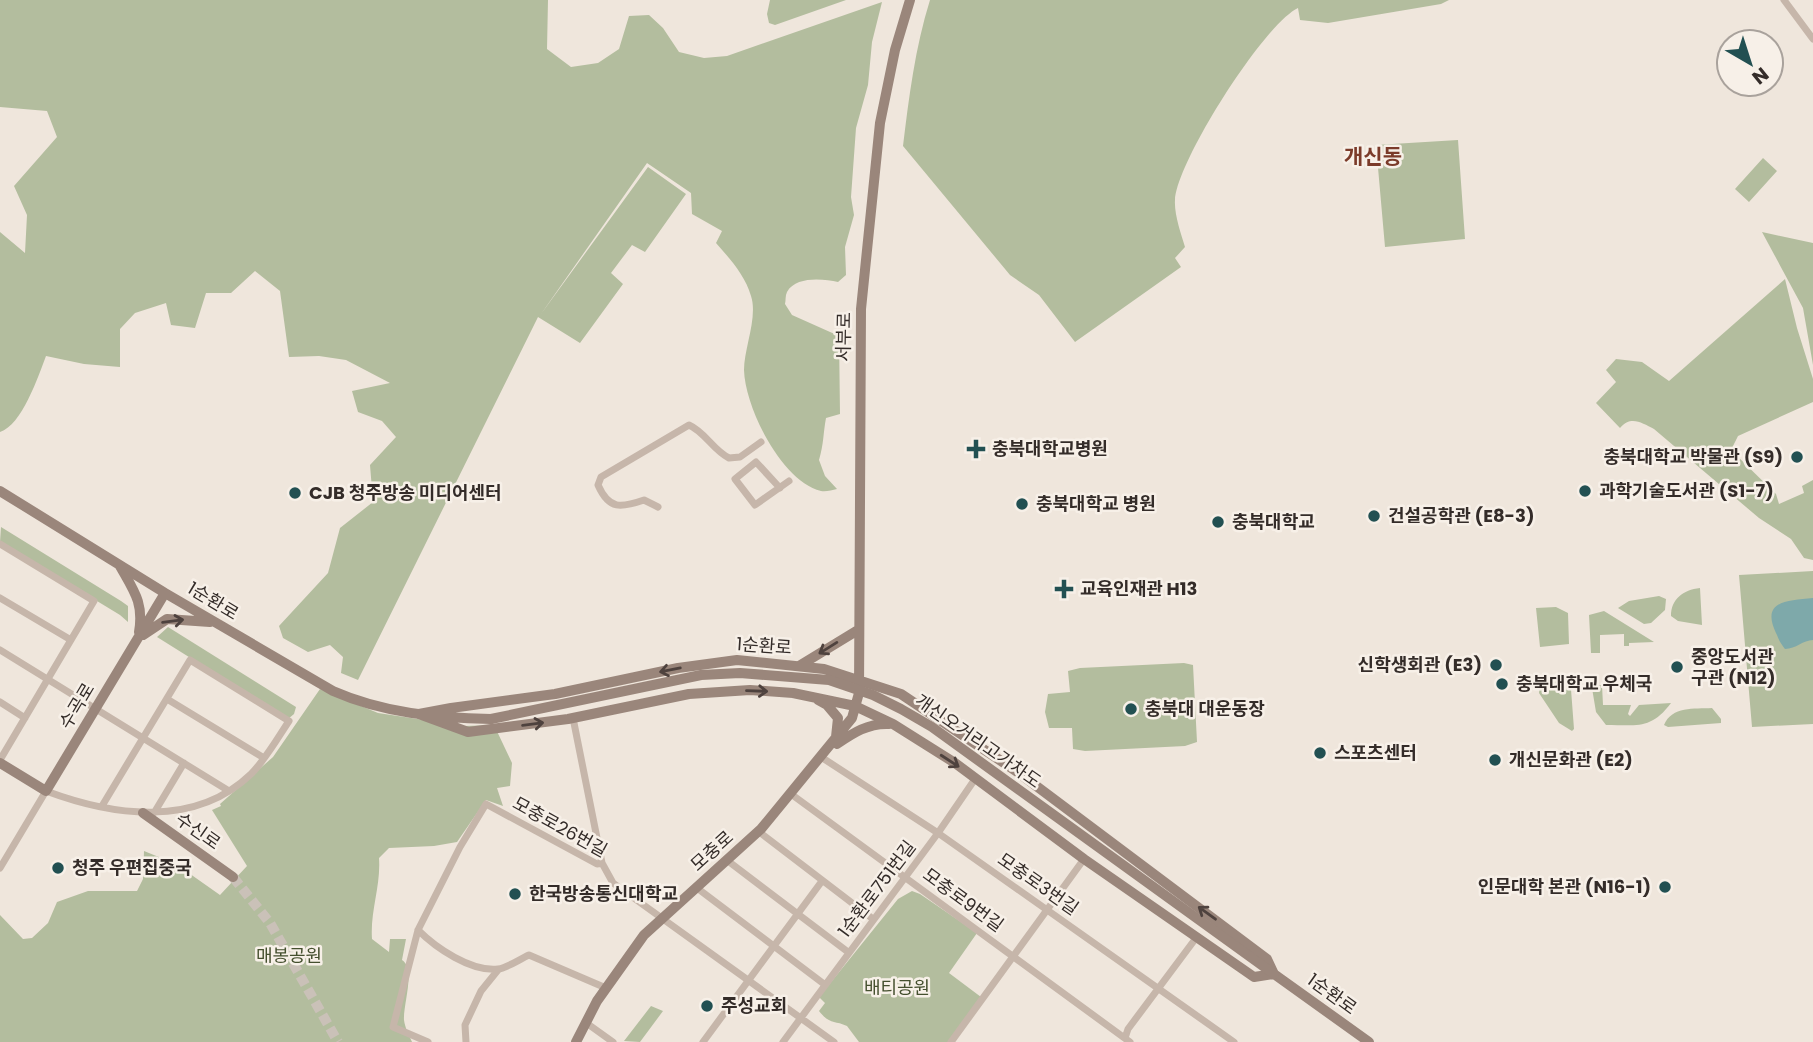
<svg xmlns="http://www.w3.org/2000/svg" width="1813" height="1042" viewBox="0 0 1813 1042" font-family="Poppins,'Noto Sans KR',sans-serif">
	<rect width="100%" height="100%" fill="#efe6dc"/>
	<!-- green -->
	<path fill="#b3bd9e" d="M0 0H548L547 49 571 67 598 63 619 49 629 16 649 15 663 28 679 52 704 58 727 56 882 2 872 42 868 85 856 128 851 197 854 215 845 247 846 275 838 282C823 279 796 276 787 292 785 296 786 300 785 304L792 315 839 336 840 414 826 418C823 434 824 443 819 460L825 476 837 489C832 490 826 492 821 491 782 482 745 408 744 370 744 348 758 317 751 296 745 275 730 259 716 243L722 231 692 214 691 193 647 163 541 314 648 167 686 194 645 252 632 245 611 273 623 284 580 343 538 317 358 680 341 673 343 657 330 645 308 652 283 638 279 626 328 573 340 528 373 502 370 465 396 437 382 421 358 412 352 391 390 383 346 360 319 356 289 357 280 291 255 271 231 293H206L195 328 171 325 166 303 135 313 120 329V367L84 364 46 356C38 377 22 425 0 432V232L25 253 27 215 14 186 57 137 47 111 0 107Z
		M770 0H846L775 25 769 23 767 14Z
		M930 0H1449L1441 4 1328 23 1300 20 1298 8C1264 24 1177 161 1175 200 1174 214 1181 234 1185 247L1175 258 1181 267 1075 342 1039 295 1010 275 903 146C909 97 915 48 930 0Z
		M1458 140 1465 239 1385 247 1376 145Z
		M1763 158 1777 171 1749 202 1735 189Z
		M1762 232 1813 243V365L1803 308Z
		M1785 279 1797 328 1813 379V402L1738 436 1731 450 1776 494 1779 504 1804 493 1802 486 1813 480V560L1804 558 1791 539 1759 518 1654 429C1642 423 1631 415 1620 428L1596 403 1616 382 1606 370 1616 359 1642 362 1669 381Z
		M1 527 121 601 128 606V622L120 615 0 542Z
		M1813 571V724L1752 727 1739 575Z
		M1700 588 1702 625 1678 621 1671 616C1671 599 1683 590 1700 588Z
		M1659 596 1666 599 1665 610 1651 623 1644 624 1618 608 1629 601Z
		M1556 607 1568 613 1569 644 1540 647 1536 608Z
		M1604 611 1654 642 1629 643V646H1624V634L1600 635V653H1591L1589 615Z
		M168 627 296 707 294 714 288 719 157 637Z
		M1184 663 1193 665 1197 742 1185 746 1085 751 1073 749 1072 728H1049L1045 712 1048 694 1070 692 1068 671 1080 668Z
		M1570 676 1574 729 1572 731 1559 723 1539 693 1541 678Z
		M1595 685H1602L1603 705H1631L1628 714 1630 716 1639 705 1671 703C1651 730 1636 725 1606 725L1596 712 1592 688Z
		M320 689 378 713 464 726 494 725 512 763 510 786 497 788 503 806 486 800 457 842 434 846 389 848 379 858C381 886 370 911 372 939L389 952 390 939H406L402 960C416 969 403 1004 404 1020 405 1028 409 1035 412 1042H0V915L23 939 32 938 48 923 57 902 88 891H137L143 879 144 851 176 864 220 895 247 866 212 810 221 806 220 804 273 757Z
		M1712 708 1721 719V723L1668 727 1664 725C1672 706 1694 709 1712 708Z
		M912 891 920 894 977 933 949 973 981 997 948 1042H859L847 1026C834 1020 830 1025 819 1011L825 1003 819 997 898 899Z
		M651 1006 663 1011 640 1042 624 1041Z"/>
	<!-- water -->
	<path fill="#7ea9aa" d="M1813 598V640C1803 640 1796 649 1785 649 1782 645 1779 641 1777 635 1760 601 1785 601 1813 598Z"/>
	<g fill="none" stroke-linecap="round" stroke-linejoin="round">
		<!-- secondary-tunnel -->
		<path stroke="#cac1b8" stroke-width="10" stroke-dasharray="10 5" stroke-linecap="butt" d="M233 877 270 923 338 1042"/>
		<!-- street -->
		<path stroke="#c6b6aa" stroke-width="7" d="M1784 0 1813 39
			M780 488 756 462 735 479 755 505 789 481
			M658 507 644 500C621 508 609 510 598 485L601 477 689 425C705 432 713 450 729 458L740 457 761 442
			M0 544 94 601 0 760
			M0 598 71 640
			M0 650 229 791
			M167 699 264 758
			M0 702 25 718
			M573 718 602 863
			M821 757 938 833 1234 1042
			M791 794 1130 1042
			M154 813 184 763
			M758 831 873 919
			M728 861 848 952
			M0 868 46 791C113 816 195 828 251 774 266 759 277 739 289 721L190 660 102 806
			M697 888 824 984
			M418 930C436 948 471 972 498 969 507 968 520 959 529 955L606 988
			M585 1022 613 1042
			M1125 1038 1128 1029 1196 938
			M428 1042 393 1027 418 930 460 847 486 804 597 864 602 863 613 883 834 1042
			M466 1042 465 1025 481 991 498 970
			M703 1042 822 881
			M783 1042 938 833 975 779
			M951 1042 1084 859"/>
		<!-- secondary -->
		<path stroke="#9a867b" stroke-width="10" d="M0 491 165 593 333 691C383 713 437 718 491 719
			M120 566C134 591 144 603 139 632
			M143 635 167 619 210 622
			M799 666 858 630
			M818 700 827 705 838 718 836 737
			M419 714 451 708 555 694 678 668 737 660 824 669 901 694 1019 773 1267 959 1274 974 1369 1042
			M419 714 468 732 568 719 689 694 750 690 793 693 855 706 893 724 955 763 1084 859 1254 977 1274 974
			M837 744C853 733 868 723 889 724
			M0 763 46 791 165 593
			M143 813 233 877
			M576 1042 597 1001 644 935 761 829 852 718 859 693 861 309 880 123 895 50 910 0"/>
		<!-- secondary-bridge -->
		<path stroke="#9a867b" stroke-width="10" d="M491 719 701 675 740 673 829 680 873 695 901 709 932 727 1274 974"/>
	</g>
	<!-- one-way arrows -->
	<defs><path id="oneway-shaft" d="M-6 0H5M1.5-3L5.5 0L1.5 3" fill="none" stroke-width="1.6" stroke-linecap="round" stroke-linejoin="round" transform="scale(1.75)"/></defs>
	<g stroke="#4e423e">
		<use href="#oneway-shaft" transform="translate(173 621) rotate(-7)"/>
		<use href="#oneway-shaft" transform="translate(828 648) rotate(148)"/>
		<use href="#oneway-shaft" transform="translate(670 670) rotate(169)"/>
		<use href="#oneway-shaft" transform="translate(757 691) rotate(2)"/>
		<use href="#oneway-shaft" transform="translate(533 724) rotate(-7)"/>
		<use href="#oneway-shaft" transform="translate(950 761) rotate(33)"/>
		<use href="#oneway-shaft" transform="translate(1207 913) rotate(-144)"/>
	</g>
	<!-- markers -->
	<g fill="#225052" stroke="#f7f0e8" stroke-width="2.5">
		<path d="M972.5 438.5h7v7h7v7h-7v7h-7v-7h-7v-7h7z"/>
		<circle cx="1797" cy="457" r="7"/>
		<circle cx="1585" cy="491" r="7"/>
		<circle cx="295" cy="493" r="7"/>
		<circle cx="1022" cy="504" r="7"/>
		<circle cx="1374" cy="516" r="7"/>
		<circle cx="1218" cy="522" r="7"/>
		<path d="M1060.5 578.5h7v7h7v7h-7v7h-7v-7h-7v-7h7z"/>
		<circle cx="1496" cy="665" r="7"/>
		<circle cx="1677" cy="667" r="7"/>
		<circle cx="1502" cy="684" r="7"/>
		<circle cx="1131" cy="709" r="7"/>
		<circle cx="1320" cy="753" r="7"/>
		<circle cx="1495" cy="760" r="7"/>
		<circle cx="58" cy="868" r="7"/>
		<circle cx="1665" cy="887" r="7"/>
		<circle cx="515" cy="894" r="7"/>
		<circle cx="707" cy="1006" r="7"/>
	</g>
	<g text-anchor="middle" stroke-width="5" stroke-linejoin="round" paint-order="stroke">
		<!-- street labels -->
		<g font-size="18" fill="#342c29" stroke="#f7f0e8">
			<text transform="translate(844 337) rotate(-89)" y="6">서부로</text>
			<text transform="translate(213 601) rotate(31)" y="6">1순환로</text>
			<text transform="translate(764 646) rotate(4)" y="6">1순환로</text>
			<text transform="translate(77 706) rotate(-59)" y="6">수곡로</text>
			<text transform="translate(978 741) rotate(35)" y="6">개신오거리고가차도</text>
			<text transform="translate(560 827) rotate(29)" y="6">모충로26번길</text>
			<text transform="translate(198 831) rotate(35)" y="6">수신로</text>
			<text transform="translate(712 851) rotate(-42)" y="6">모충로</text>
			<text transform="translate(1038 884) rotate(35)" y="6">모충로3번길</text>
			<text transform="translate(877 889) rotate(-53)" y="6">1순환로751번길</text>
			<text transform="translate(963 900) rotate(36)" y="6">모충로9번길</text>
			<text transform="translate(1332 994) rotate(36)" y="6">1순환로</text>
		</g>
		<!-- poi labels -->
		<g font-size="18" font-weight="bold" fill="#342c29" stroke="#f7f0e8" text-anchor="start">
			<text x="992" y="455">충북대학교병원</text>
			<text x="1783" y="463" text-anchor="end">충북대학교 박물관 (S9)</text>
			<text x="1599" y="497">과학기술도서관 (S1-7)</text>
			<text x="309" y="499">CJB 청주방송 미디어센터</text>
			<text x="1036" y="510">충북대학교 병원</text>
			<text x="1388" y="522">건설공학관 (E8-3)</text>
			<text x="1232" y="528">충북대학교</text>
			<text x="1080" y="595">교육인재관 H13</text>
			<text x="1691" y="663">중앙도서관<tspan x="1691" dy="21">구관 (N12)</tspan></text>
			<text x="1482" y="671" text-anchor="end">신학생회관 (E3)</text>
			<text x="1516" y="690">충북대학교 우체국</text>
			<text x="1145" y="715">충북대 대운동장</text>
			<text x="1334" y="759">스포츠센터</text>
			<text x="1509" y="766">개신문화관 (E2)</text>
			<text x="72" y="874">청주 우편집중국</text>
			<text x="1651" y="893" text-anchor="end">인문대학 본관 (N16-1)</text>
			<text x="529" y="900">한국방송통신대학교</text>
			<text x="721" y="1012">주성교회</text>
		</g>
		<!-- park labels -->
		<g font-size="18" fill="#45502f" stroke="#f7f0e8">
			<text x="289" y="962">매봉공원</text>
			<text x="897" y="994">배티공원</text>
		</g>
		<!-- quarter labels -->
		<g font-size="21" font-weight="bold" fill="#7b3b2a" stroke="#f7f0e8">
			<text x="1373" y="164">개신동</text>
		</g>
	</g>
	<!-- north arrow -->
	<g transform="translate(1750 63) rotate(141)"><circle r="33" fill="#f7f0e8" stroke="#a9a29c" stroke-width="2"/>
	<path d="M0-5L12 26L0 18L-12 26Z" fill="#225052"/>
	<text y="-10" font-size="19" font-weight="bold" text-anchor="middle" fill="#342c29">N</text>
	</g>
</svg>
